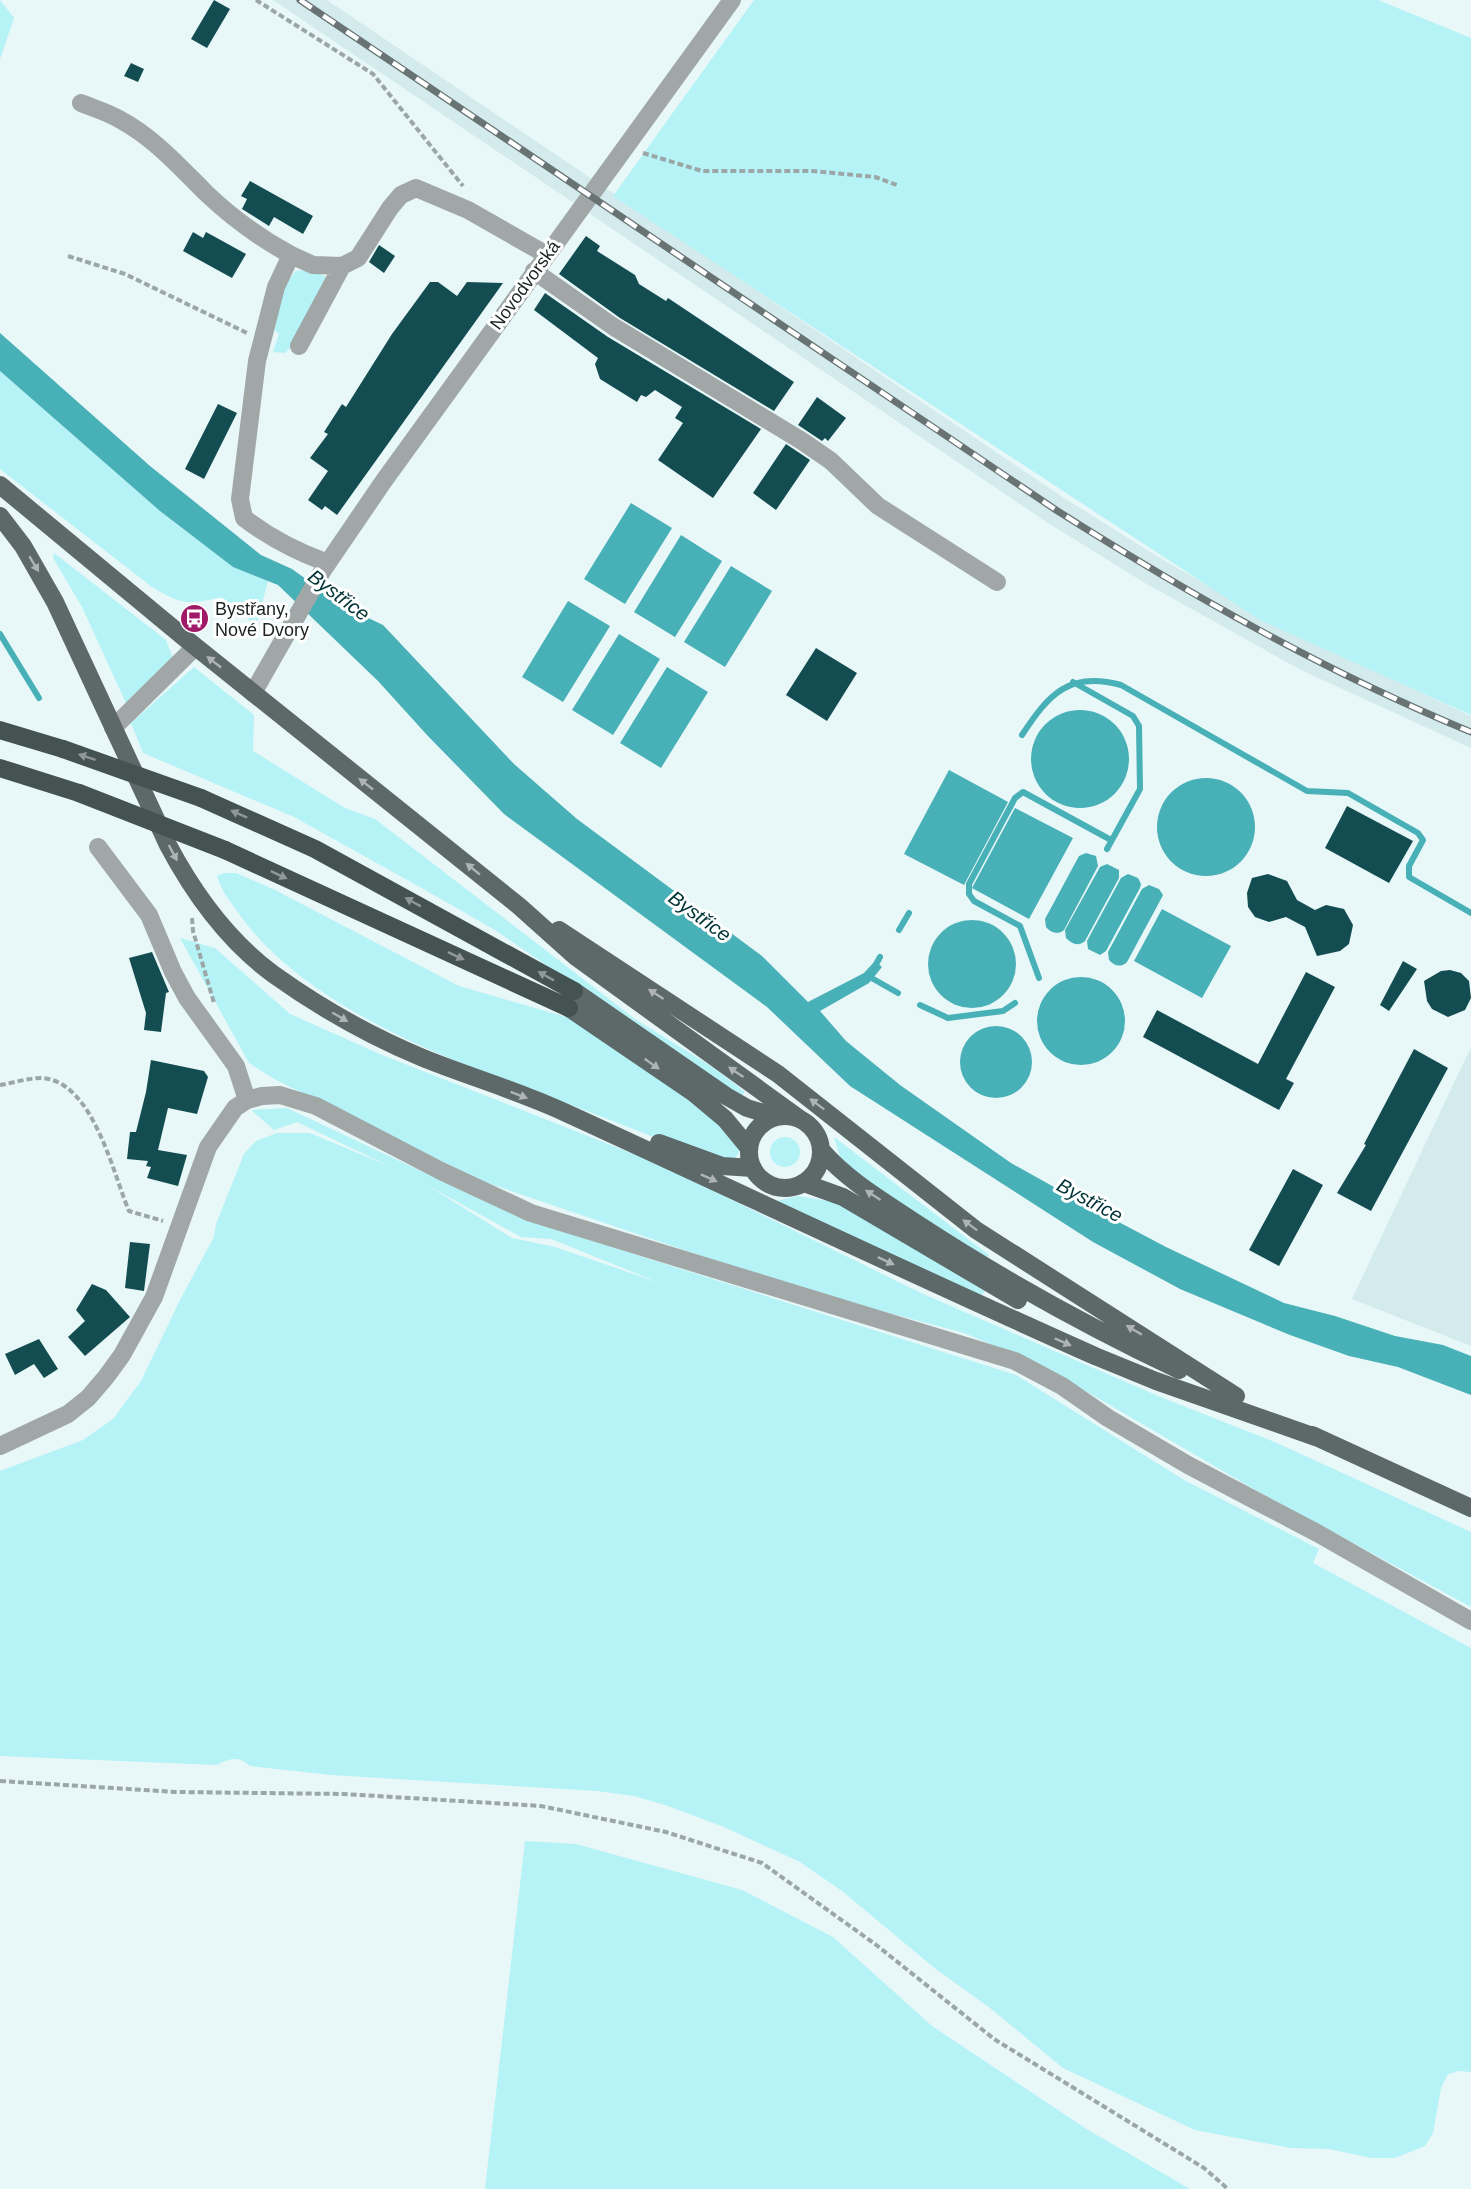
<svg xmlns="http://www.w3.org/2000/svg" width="1471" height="2189" viewBox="0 0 1471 2189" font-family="Helvetica,sans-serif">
	<rect width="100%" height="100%" fill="#e8f7f8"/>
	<!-- built -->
	<path fill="#d3ebec" d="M273 0H327L1064 498 1160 558 1207 585 1359 664 1471 716V748L1301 670 1145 583 1048 523Z
		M1471 1047V1346L1352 1299Z"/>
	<!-- green -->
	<path fill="#b5f3f7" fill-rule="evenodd" d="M0 0 14 18 0 59Z
		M754 0H1378L1471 38V715L1260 620 613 196Z
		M311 270 330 279 297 341 285 353 273 352 279 334 270 326 281 289 296 271Z
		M0 371 160 511 233 567 268 581 256 626 222 597C188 605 182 605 152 587L0 469Z
		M54 553 166 640 173 658 126 703 82 607 53 558Z
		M194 667 254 715 253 751 345 808 375 819 635 1019 714 1068 745 1092 742 1095 711 1078 495 930 427 891 294 817 143 753 131 723Z
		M224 873H236L273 889 459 986 570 1018 692 1099 712 1118 740 1150 735 1159C683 1152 633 1128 584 1110 470 1067 309 1015 237 911 229 900 221 890 217 876Z
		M180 938 215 948 290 1014 382 1055 659 1164 921 1293 1158 1396 1277 1443 1471 1532V1607L1259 1492 1041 1365 964 1333 878 1310 731 1266 482 1181 276 1080 249 1063Z
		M287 1108 523 1219 1016 1375 1184 1480 1319 1549 1313 1563 1471 1648V2072L1459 2071 1448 2074 1441 2088 1433 2133 1425 2146 1395 2158H1372L1329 2149 1291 2148 1195 2130 1063 2068 990 2008 937 1970 842 1891 800 1862 724 1827 668 1806 634 1796 597 1791 331 1775 250 1766C238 1756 230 1758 217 1765L0 1756V1471L83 1440 113 1419 141 1381 181 1298 214 1237 216 1224 244 1154 256 1141 277 1133H310L391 1167 297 1122 274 1130 251 1110ZM425 1184 521 1237 551 1239 660 1283 555 1247 512 1238Z
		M770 1152a15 15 0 1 1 30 0a15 15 0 1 1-30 0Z
		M834 1137 989 1255 985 1258 857 1175 840 1157Z
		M798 1196 841 1203 985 1291 978 1299 776 1201Z
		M525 1841 576 1844 742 1890 833 1937 932 2026 1088 2130 1190 2189H485Z"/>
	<!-- water -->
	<path fill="#48b0b7" d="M0 333 150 466 261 555 292 569 345 607 383 625 514 764 577 819 762 956 808 1002 864 973 875 961 882 967 869 983 820 1011 846 1041 900 1085 1011 1163 1079 1201 1166 1247 1284 1303 1335 1316 1395 1336 1443 1345 1471 1356V1395L1398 1367 1349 1356 1290 1335 1180 1289 1093 1242 850 1086 767 1007 504 814 427 735 378 681 278 585 233 567 160 511 0 371Z
		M631 503 672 528 625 604 584 579Z
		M681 535 722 561 675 637 634 612Z
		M731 566 772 591 725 667 684 642Z
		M568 601 610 626 563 702 522 677Z
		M619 634 660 659 613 735 572 710Z
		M667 667 708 692 661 768 620 743Z
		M1031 759a49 49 0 1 1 98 0a49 49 0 1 1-98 0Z
		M949 770 1008 802 964 885 904 854Z
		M1157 827a49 49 0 1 1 98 0a49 49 0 1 1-98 0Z
		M1015 808 1073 838 1029 919 972 888Z
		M1086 853 1096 856 1098 866 1064 930C1058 935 1051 933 1046 927L1045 919 1079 856Z
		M1107 864 1119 870V878L1085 941C1078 947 1072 944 1066 938L1065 930 1100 867Z
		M1128 874 1138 878 1141 884 1140 888 1106 951 1100 955 1088 949 1087 941 1121 878Z
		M1149 885 1159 889 1163 895 1161 899 1127 962C1121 968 1114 966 1109 960L1108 952 1142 889Z
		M1162 909 1231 946 1202 998 1134 961Z
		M928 964a44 44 0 1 1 88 0a44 44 0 1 1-88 0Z
		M1037 1021a44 44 0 1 1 88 0a44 44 0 1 1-88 0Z
		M960 1062a36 36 0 1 1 72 0a36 36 0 1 1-72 0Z"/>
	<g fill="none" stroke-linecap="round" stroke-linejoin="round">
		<!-- stream -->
		<path stroke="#48b0b7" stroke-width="6" d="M0 634 39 698
			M1073 682 1133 716 1139 726 1140 789 1107 849
			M1022 735C1049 694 1069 671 1121 685L1307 791 1348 793 1418 833 1423 840 1409 866V877L1471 913
			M899 930 909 913
			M873 970 880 957
			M868 976 898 993
			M1039 978 1020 926 974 901 969 894V884L1015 798 1023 792 1111 840
			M920 1005 948 1018 1003 1011 1015 1003"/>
	</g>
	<!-- building -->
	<path fill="#144d51" d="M214 0 230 9 207 48 191 39Z
		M131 63 144 69 138 82 124 76Z
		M250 181 313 216 303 234 274 217 269 226 242 209 247 199 241 196Z
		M193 232 203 238 206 232 246 254 232 278 183 251Z
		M586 236 600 246 597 251 635 275 639 284 666 301 668 298 794 382 774 411 620 318 559 274Z
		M379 245 395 256 384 273 369 262Z
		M430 282H438L457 296 467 282 503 283 337 515 325 506 322 510 308 500 328 471 310 458 328 434 324 432 342 404 346 407 392 334Z
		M545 293 608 337 761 429 713 498 658 460 683 423 675 418 682 407 655 390 646 397 641 395 637 402 600 379 595 364 598 358 534 310Z
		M817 397 846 418 828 441 825 438 822 441 798 425Z
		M218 404 237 413 204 479 185 469Z
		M786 444 810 460 776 510 753 493Z
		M816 648 857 673 827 721 786 695Z
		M1347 806 1413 841 1389 883 1325 848Z
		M1268 874 1287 881 1297 900 1315 910 1326 905 1344 909 1353 925 1349 944 1340 951 1317 956 1305 927 1286 917 1269 922 1255 917 1248 907 1247 893 1252 878Z
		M152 952 169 992 166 993 161 1032 144 1030 146 1013 129 958Z
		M1403 961 1417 969 1389 1011 1380 1005Z
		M1450 970 1461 973 1469 981 1471 998 1465 1010 1448 1017 1432 1009 1427 1001 1424 981 1441 971Z
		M1306 972 1335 987 1286 1079 1294 1083 1279 1110 1143 1037 1157 1010 1258 1064Z
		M1414 1049 1448 1068 1371 1211 1337 1193 1366 1145 1364 1144Z
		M151 1060 204 1071 208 1077 197 1114 168 1108 158 1150 187 1155 178 1186 147 1178 151 1167 146 1166 148 1161 127 1159 130 1132H136L146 1092Z
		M1293 1169 1323 1185 1279 1266 1249 1250Z
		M130 1242 150 1244 144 1291 125 1288Z
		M92 1284 106 1290 130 1317 85 1356 68 1337 85 1321 76 1310Z
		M39 1339 58 1369 44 1378 34 1364 15 1375 5 1354Z"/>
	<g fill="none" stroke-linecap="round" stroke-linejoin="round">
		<!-- path -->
		<path stroke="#9ba6a7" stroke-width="4" stroke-dasharray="6 3" stroke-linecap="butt" d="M256 0 373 74 463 186
			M643 153 702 171H813L875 177 897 185
			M68 256 125 274 247 333
			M192 918 193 931 214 1003
			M0 1085C13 1083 28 1078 41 1078 93 1080 113 1174 129 1211L163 1221
			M0 1781 176 1792 344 1794 541 1806 666 1832 762 1863 875 1944 994 2039 1204 2168 1228 2189"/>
		<!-- minor -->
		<path stroke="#a1a7a7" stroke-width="18" d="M81 103C93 108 107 112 119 119 153 137 179 166 206 193 232 218 260 238 291 255L276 287 257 361 240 499 244 518C270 538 297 552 328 563
			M291 255 313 265 342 266
			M534 271 614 327 802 441 831 461 878 506 997 582
			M299 346 342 266 358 258 390 208 401 195 416 188 468 210 547 255
			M253 693 323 570 383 482 732 0
			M113 728 195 647
			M98 847 149 915 173 972 187 998 236 1066 247 1100
			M0 1446 68 1414 88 1398 106 1377 122 1355 154 1297 208 1147 235 1108 247 1100 262 1096 280 1095 316 1106 441 1171 531 1213 1015 1361 1062 1386 1108 1418 1188 1465 1319 1534 1471 1621"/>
		<!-- major -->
		<path stroke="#5d6868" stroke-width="18" d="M0 485 186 639 519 906 576 957 800 1119
			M0 516 23 546 55 602 168 845C194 894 227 940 273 974 319 1007 370 1036 423 1058 470 1077 519 1091 564 1112 741 1193 917 1277 1095 1356L1156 1381 1321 1439
			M559 930 778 1074 976 1230 1236 1396
			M574 991 726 1096 747 1108 777 1117
			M569 1008 694 1093 725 1119 749 1148
			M749 1152a36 36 0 1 1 72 0a36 36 0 1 1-72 0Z
			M659 1143 722 1166 753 1168
			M822 1151C849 1182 885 1202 919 1225 1003 1280 1089 1327 1179 1370
			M804 1183 843 1197 1018 1300
			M1312 1435 1471 1508"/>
		<!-- highway -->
		<path stroke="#455252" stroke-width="18" d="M0 730 63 749
			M0 768 79 793
			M201 798 315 849 574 991
			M225 850 569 1008"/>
		<defs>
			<path id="rail" d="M300 0 1056 510C1189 594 1326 672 1471 732"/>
		</defs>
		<!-- rail casing -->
		<use href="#rail" stroke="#6a7374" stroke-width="7"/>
		<!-- rail -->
		<use href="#rail" stroke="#fff" stroke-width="4.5" stroke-dasharray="14" stroke-linecap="butt"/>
		<!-- highway-bridge -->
		<path stroke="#455252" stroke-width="18" d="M63 749 201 798
			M79 793 225 850"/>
	</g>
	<!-- one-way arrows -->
	<defs><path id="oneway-solid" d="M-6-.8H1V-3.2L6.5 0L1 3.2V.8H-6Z" transform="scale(1.5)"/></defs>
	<g fill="#aeb4b4">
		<use href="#oneway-solid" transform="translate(34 564) rotate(59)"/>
		<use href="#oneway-solid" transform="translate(214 662) rotate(-142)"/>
		<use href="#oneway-solid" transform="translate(366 784) rotate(-142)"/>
		<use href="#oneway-solid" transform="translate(173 853) rotate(62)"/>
		<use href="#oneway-solid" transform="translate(473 869) rotate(-141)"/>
		<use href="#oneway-solid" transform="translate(656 994) rotate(-147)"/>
		<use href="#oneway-solid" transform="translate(340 1017) rotate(30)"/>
		<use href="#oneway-solid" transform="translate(652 1064) rotate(35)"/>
		<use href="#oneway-solid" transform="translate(736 1072) rotate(-146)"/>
		<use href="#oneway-solid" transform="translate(519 1095) rotate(21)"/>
		<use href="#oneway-solid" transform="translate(817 1104) rotate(-143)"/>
		<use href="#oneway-solid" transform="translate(709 1178) rotate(24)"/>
		<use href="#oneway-solid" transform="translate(873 1195) rotate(-147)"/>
		<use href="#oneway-solid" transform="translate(970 1225) rotate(-143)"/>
		<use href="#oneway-solid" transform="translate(886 1261) rotate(25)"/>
		<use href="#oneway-solid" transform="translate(1134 1330) rotate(-149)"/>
		<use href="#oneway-solid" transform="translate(1063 1342) rotate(24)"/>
	</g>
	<g fill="#8f9797">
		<use href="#oneway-solid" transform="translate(87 757) rotate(-162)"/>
		<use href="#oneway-solid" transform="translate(239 814) rotate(-156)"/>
		<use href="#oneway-solid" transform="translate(279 875) rotate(25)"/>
		<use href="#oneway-solid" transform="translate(413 902) rotate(-151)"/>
		<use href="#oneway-solid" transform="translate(456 956) rotate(25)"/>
		<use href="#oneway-solid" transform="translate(546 976) rotate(-151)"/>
	</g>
	<!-- icons -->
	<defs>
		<symbol id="bus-disc" viewBox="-11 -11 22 22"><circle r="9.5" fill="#a01a68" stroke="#fff"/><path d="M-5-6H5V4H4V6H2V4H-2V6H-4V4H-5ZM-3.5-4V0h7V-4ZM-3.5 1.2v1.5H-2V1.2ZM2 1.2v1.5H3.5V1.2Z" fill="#fff"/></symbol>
	</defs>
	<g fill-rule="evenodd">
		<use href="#bus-disc" x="178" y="602" width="33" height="33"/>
	</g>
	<g text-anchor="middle" stroke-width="6" stroke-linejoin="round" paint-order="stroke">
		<!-- street labels -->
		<g font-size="18" fill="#1c2122" stroke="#fff">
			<text transform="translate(525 285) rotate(-54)" y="6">Novodvorská</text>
		</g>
		<!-- poi labels -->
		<g font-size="18" fill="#1c2122" stroke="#fff" text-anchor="start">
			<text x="215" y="615">Bystřany,<tspan x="215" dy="21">Nové Dvory</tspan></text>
		</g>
		<!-- water labels -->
		<g font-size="20" font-style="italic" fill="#003437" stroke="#fff">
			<text transform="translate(339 595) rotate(37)" y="7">Bystřice</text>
			<text transform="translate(700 916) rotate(36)" y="7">Bystřice</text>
			<text transform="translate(1090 1200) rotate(28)" y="7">Bystřice</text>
		</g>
	</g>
</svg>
